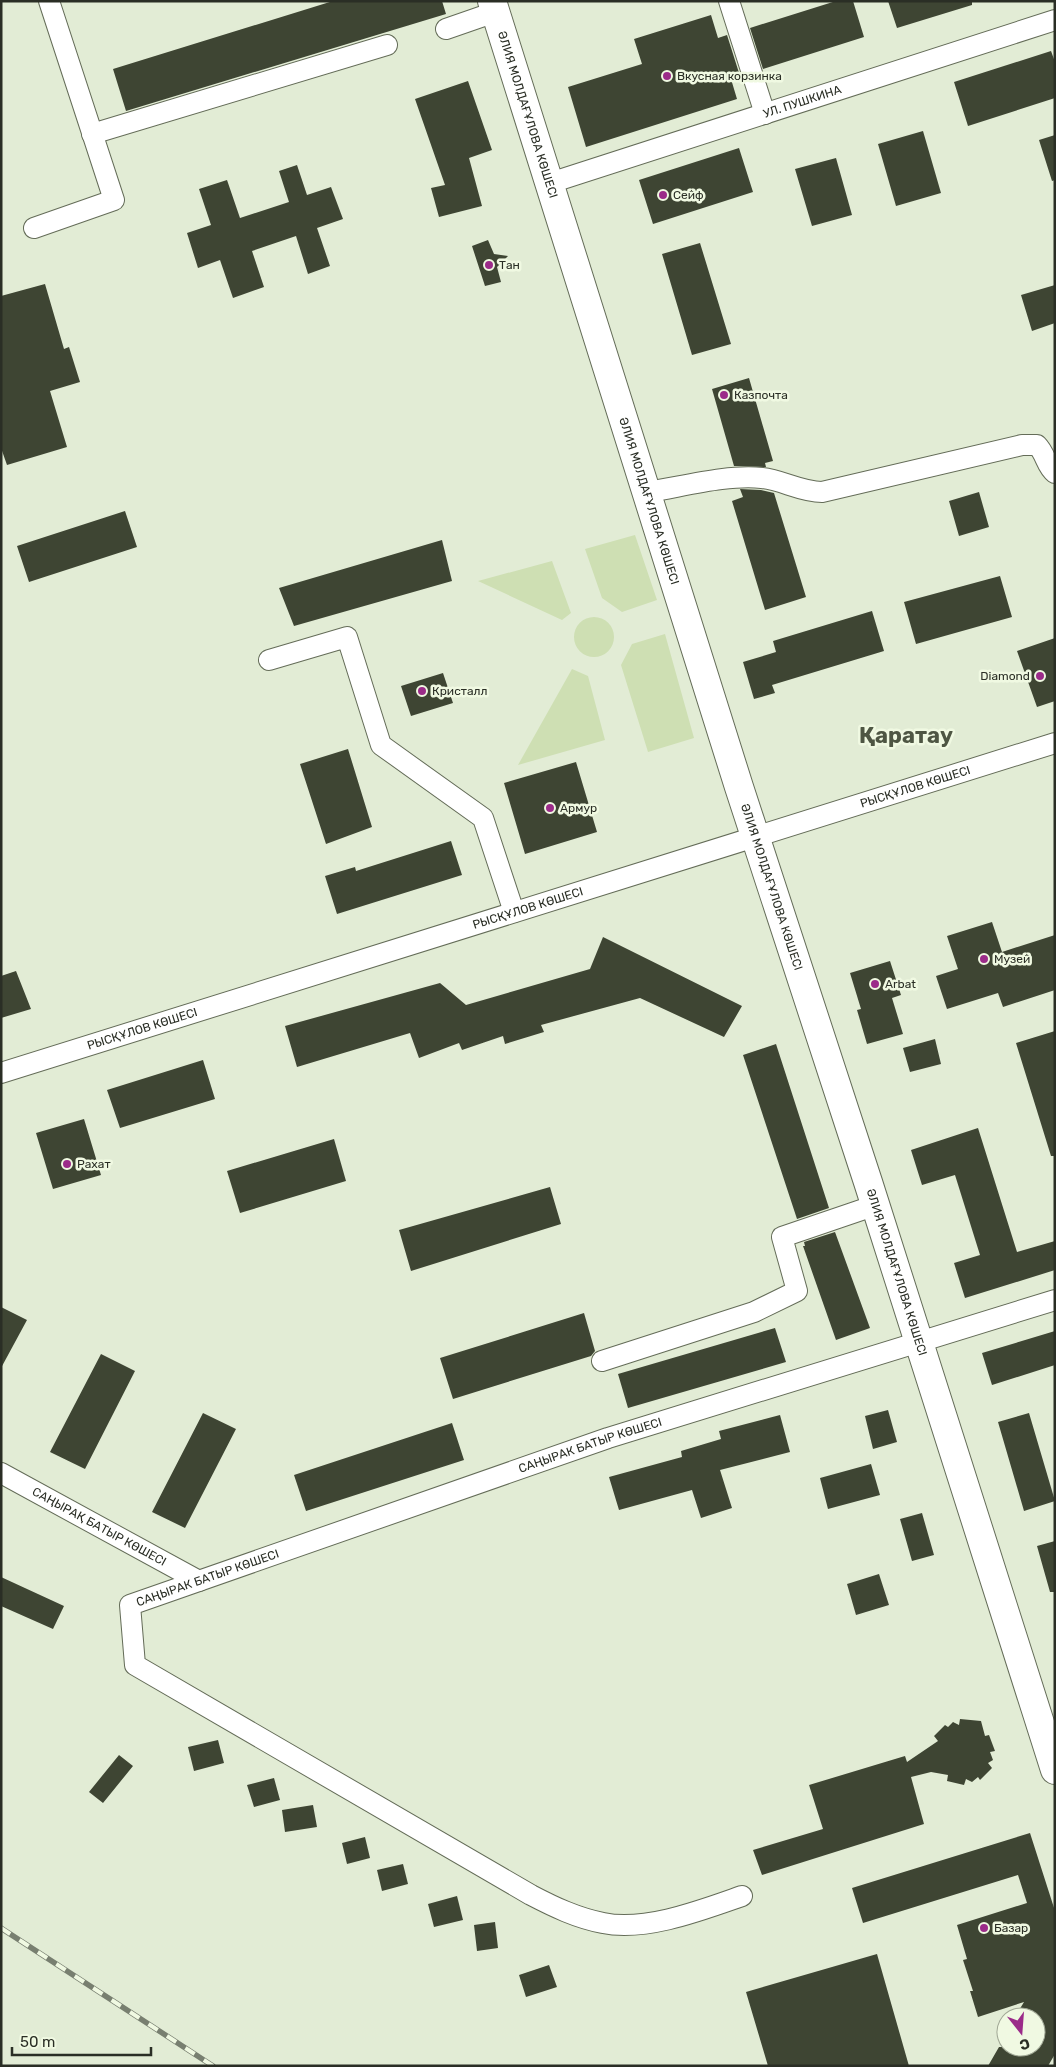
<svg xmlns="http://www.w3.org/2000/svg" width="1056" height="2067" viewBox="0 0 1056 2067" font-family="Rubik,sans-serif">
	<rect width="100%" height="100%" fill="#e2ecd5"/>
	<!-- green -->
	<path fill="#cedfb3" d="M635 535 657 600 622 612 602 598 585 549Z
		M552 561 571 613 562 620 478 581Z
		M574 637a20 20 0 1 1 40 0a20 20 0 1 1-40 0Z
		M665 634 694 738 648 752 621 665 632 644Z
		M572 669 588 676 605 740 518 765Z"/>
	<!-- building -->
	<path fill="#3e4533" d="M333 1H442L446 14 126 111 113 69Z
		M836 1H853L864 37 763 69 750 28Z
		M888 1H972V5L897 28Z
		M711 15 718 38 727 35 740 76 731 79 737 99 586 147 568 87 642 64 634 39Z
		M1051 51 1055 62V98L968 126 954 82Z
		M468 81 492 150 469 158 482 206 439 217 431 188 445 185 415 99Z
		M923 131 941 193 896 206 878 144Z
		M1055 135V180L1052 181 1039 140Z
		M739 148 753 192 653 224 639 180Z
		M836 158 852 215 812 226 795 169Z
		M297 165 307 195 331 187 343 219 317 228 330 266 308 274 296 236 252 251 264 287 233 298 220 260 198 268 187 233 211 225 199 189 227 180 240 218 289 202 279 171Z
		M488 240 494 254 508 256 497 267 501 282 485 286 472 246Z
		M700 243 731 344 692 355 662 254Z
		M45 284 64 349 69 347 80 382 50 391 67 447 7 465 1 448V296Z
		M1055 285V323L1032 331 1021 295Z
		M749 378 773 461 765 463 766 467 734 466 712 389Z
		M740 489 761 490 774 493 806 597 765 610 732 501 743 497Z
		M979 492 989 527 959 536 949 501Z
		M125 511 137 547 29 582 17 546Z
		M442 540 452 581 294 626 279 588Z
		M1000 576 1012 617 916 644 904 602Z
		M872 611 884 651 772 685 775 693 754 699 743 662 776 652 773 641Z
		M1055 638V701L1037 707 1017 651Z
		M443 673 453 703 411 716 401 686Z
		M348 749 372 827 326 844 300 764Z
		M576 762 597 832 525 854 504 783Z
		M451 841 462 875 337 914 325 876 355 867 356 871Z
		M992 922 1002 952 1055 935V990L1003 1007 998 993 947 1009 936 976 958 969 947 936Z
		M603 937 742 1006 724 1037 640 998 541 1025 544 1032 505 1044 503 1036 462 1050 459 1043 419 1058 410 1033 297 1067 285 1026 440 983 466 1005 590 969Z
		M890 961 901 995 892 998 903 1034 867 1044 857 1010 861 1009 850 973Z
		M16 971 31 1009 1 1018V976Z
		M1055 1031V1156H1051L1016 1043Z
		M935 1039 941 1064 910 1072 903 1048Z
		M776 1044 829 1208 797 1219 743 1055Z
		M203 1060 215 1099 120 1128 107 1090Z
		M84 1119 101 1175 53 1189 36 1133Z
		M978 1128 1017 1252 1055 1241V1270L965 1298 954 1263 980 1255 955 1175 922 1185 911 1150Z
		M334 1139 346 1181 240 1213 227 1171Z
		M550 1187 561 1224 411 1271 399 1230Z
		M835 1232 870 1328 836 1340 803 1246H805L804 1242Z
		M1 1307 27 1320 1 1368Z
		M584 1313 595 1351 591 1356 453 1399 440 1358Z
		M775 1328 786 1362 628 1408 618 1374Z
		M1055 1331V1365L992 1385 982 1353Z
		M101 1354 135 1371 85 1469 50 1452Z
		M888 1410 897 1442 873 1449 865 1416Z
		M203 1413 236 1429 185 1528 152 1512Z
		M1029 1413 1055 1501 1024 1511 998 1422Z
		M780 1415 790 1452 720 1470 732 1508 701 1518 692 1490 619 1510 609 1477 682 1457 681 1451 721 1439 719 1431Z
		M452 1423 464 1460 306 1511 294 1475Z
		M871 1464 880 1495 828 1509 820 1478Z
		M922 1513 934 1555 912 1561 900 1519Z
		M1055 1541V1592H1050L1037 1546Z
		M879 1574 889 1605 856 1615 847 1584Z
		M1 1577 64 1606 53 1629 1 1606Z
		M960 1719 981 1721 985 1736 989 1735 995 1751 990 1752 993 1760 988 1763 992 1768 980 1780 978 1777 972 1782 966 1779 964 1785 947 1781 948 1775 931 1772 911 1777 924 1824 762 1875 753 1850 823 1829 809 1785 905 1756 907 1762 938 1741 934 1736 945 1725 948 1727 953 1722 959 1725Z
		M218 1740 224 1763 194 1771 188 1747Z
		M119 1755 133 1766 103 1803 89 1792Z
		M274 1778 280 1800 254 1807 247 1785Z
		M313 1805 317 1827 285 1832 282 1810Z
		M1030 1833 1055 1911V2054L1048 2066H988L999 2047H1036V2017H1015L1024 2002 978 2017 970 1991H973L963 1960 967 1959 957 1925 1027 1903 1018 1875 863 1923 852 1888Z
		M365 1837 370 1858 347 1864 342 1843Z
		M403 1864 408 1884 382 1891 377 1870Z
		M457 1896 463 1920 434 1927 428 1904Z
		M495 1922 498 1948 477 1951 474 1925Z
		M877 1954 909 2066H768L746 1992Z
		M549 1965 557 1987 526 1997 519 1975Z"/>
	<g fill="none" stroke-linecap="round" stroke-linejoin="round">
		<defs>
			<g id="street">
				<path d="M729 1 765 114"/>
				<path d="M446 29 495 12"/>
				<path d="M92 134 387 45"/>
				<path id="s1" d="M550 183 1055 20"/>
				<path d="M34 228 114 200 49 1"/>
				<path d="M647 492C681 487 728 474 762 478 782 480 801 492 822 492L1022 445H1037C1046 454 1046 466 1055 473"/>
				<path d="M269 660 347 637 381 745 483 818 514 912"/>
				<path id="s2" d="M1 1073 1055 743"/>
				<path d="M602 1361 754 1312 797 1291 782 1237 876 1205"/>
				<path id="s3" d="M1 1473 199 1581"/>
				<path id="s4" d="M742 1896C702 1910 645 1932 603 1923 577 1918 554 1907 531 1895L135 1665 130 1605 608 1438 1055 1300"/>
			</g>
			<g id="secondary">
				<path id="s5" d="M492 1 739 787 868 1182 1055 1770"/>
			</g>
		</defs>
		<!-- street casing -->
		<use href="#street" stroke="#646c58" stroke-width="22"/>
		<!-- secondary casing -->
		<use href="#secondary" stroke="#646c58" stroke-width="30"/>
		<!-- street -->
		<use href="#street" stroke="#fff" stroke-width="20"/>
		<!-- secondary -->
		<use href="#secondary" stroke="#fff" stroke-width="28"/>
		<defs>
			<path id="rail" d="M1 1928 213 2066"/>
		</defs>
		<!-- rail casing -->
		<use href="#rail" stroke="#787f70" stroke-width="5.5"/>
		<!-- rail -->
		<use href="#rail" stroke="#f0f9e2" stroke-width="4" stroke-dasharray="11" stroke-linecap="butt"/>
	</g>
	<!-- markers -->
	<g fill="#9b2b89" stroke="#f0f9e2" stroke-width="2">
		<circle cx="667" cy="76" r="5"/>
		<circle cx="663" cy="195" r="5"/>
		<circle cx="489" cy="265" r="5"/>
		<circle cx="724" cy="395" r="5"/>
		<circle cx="1040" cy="676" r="5"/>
		<circle cx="422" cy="691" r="5"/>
		<circle cx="550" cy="808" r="5"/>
		<circle cx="984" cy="959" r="5"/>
		<circle cx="875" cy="984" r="5"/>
		<circle cx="67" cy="1164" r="5"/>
		<circle cx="984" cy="1928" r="5"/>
	</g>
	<g text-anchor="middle" stroke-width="5" stroke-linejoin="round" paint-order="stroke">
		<!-- poi labels -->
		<g font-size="12" fill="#2a2e25" stroke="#f0f9e2" text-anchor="start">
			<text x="677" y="80">Вкусная корзинка</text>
			<text x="673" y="199">Сейф</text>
			<text x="499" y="269">Тан</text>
			<text x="734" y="399">Казпочта</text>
			<text x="1030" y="680" text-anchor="end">Diamond</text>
			<text x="432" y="695">Кристалл</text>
			<text x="560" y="812">Армур</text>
			<text x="994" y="963">Музей</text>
			<text x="885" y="988">Arbat</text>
			<text x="77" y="1168">Рахат</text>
			<text x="994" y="1932">Базар</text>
		</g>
		<!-- street labels -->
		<g font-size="12" fill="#2a2e25" stroke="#f0f9e2">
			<text dy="4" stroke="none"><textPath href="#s1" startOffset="265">УЛ. ПУШКИНА</textPath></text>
			<text dy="4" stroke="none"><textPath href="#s5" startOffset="119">ӘЛИЯ МОЛДАҒҰЛОВА КӨШЕСІ</textPath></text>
			<text dy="4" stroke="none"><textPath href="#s5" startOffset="524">ӘЛИЯ МОЛДАҒҰЛОВА КӨШЕСІ</textPath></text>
			<text dy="4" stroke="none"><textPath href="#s2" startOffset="958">РЫСҚҰЛОВ КӨШЕСІ</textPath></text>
			<text dy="4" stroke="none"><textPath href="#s5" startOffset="929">ӘЛИЯ МОЛДАҒҰЛОВА КӨШЕСІ</textPath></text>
			<text dy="4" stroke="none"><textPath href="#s2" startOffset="552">РЫСҚҰЛОВ КӨШЕСІ</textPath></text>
			<text dy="4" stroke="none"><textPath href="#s2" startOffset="148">РЫСҚҰЛОВ КӨШЕСІ</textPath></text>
			<text dy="4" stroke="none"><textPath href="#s5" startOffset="1334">ӘЛИЯ МОЛДАҒҰЛОВА КӨШЕСІ</textPath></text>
			<text dy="4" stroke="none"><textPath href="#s4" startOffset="1226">САҢЫРАК БАТЫР КӨШЕСІ</textPath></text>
			<text dy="4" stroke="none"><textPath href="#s3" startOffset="112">САҢЫРАҚ БАТЫР КӨШЕСІ</textPath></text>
			<text dy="4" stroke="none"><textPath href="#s4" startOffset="821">САҢЫРАК БАТЫР КӨШЕСІ</textPath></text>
		</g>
		<!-- town labels -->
		<g font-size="22" font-weight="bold" fill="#4e5643" stroke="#f0f9e2">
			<text x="906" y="743">Қаратау</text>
		</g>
	</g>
	<!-- border -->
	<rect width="1056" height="2067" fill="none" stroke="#2a2e25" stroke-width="5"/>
	<!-- north arrow -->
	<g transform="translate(1021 2032) rotate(163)"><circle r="24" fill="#f0f9e2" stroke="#a1a896"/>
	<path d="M0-4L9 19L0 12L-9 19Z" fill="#9b2b89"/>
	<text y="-8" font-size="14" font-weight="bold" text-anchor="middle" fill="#2a2e25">С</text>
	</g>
	<!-- scale -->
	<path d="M12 2047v8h139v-8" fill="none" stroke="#2a2e25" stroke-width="2.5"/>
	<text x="20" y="2047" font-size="15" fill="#2a2e25" stroke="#f0f9e2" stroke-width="4" paint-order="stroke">50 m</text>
</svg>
